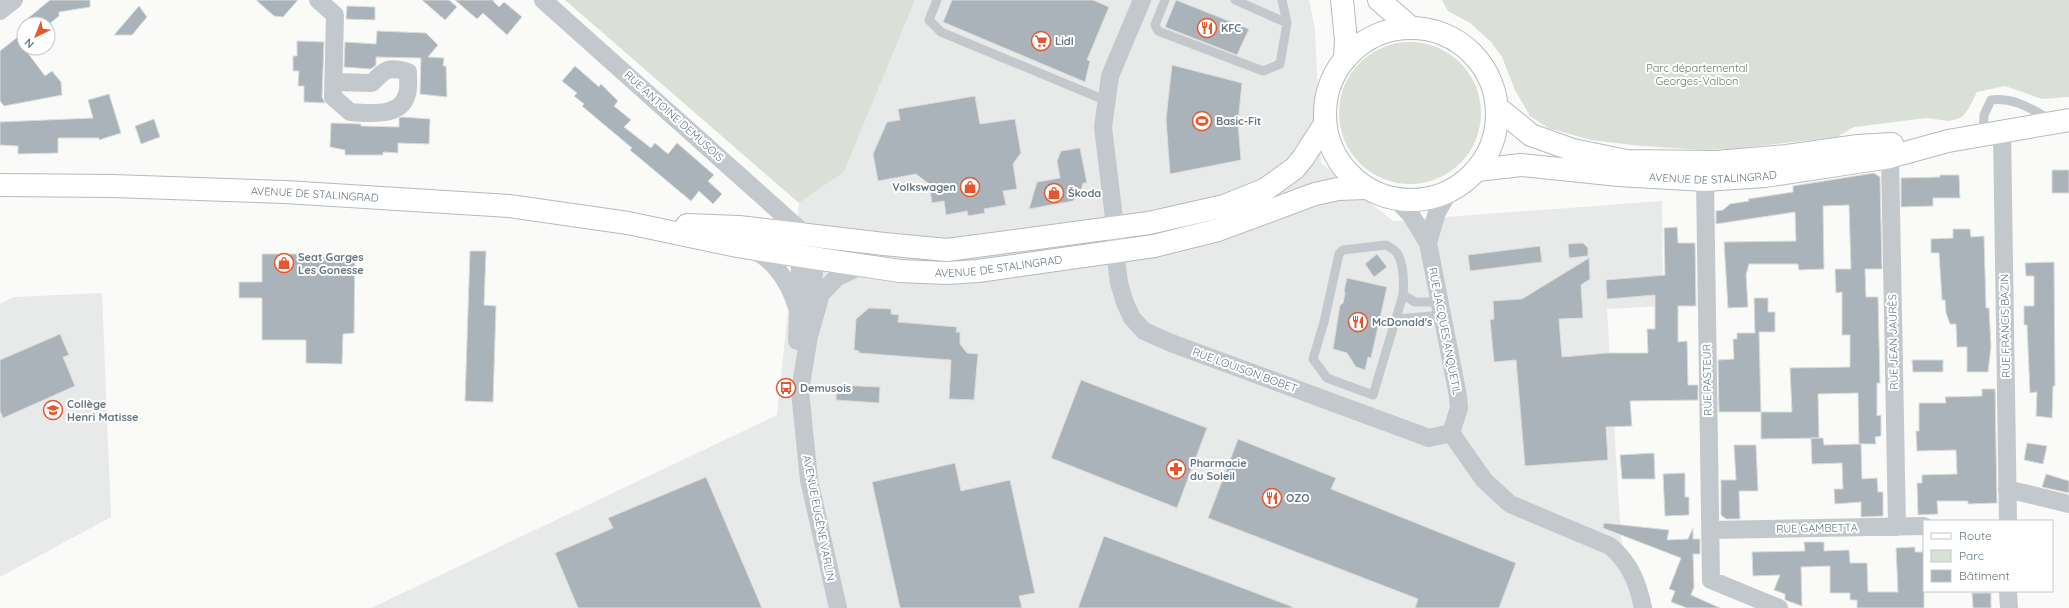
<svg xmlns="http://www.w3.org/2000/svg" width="2069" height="608" viewBox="0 0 2069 608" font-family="Quicksand,sans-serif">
	<rect width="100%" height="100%" fill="#fafaf8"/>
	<!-- built -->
	<path fill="#e8e9e9" d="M915 0H1309L1315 29 1321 163 1393 221 1662 201 1663 306 1607 309 1621 538 1640 608H371L777 415 799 203 844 172Z
		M102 293 111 517 0 577V304L14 297Z"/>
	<!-- green -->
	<path fill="#dadfd7" d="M565 0H915L844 172 799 203Z
		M1442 0H2069V97L2042 99 2005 86 1977 92 1969 108 1963 116 1957 119 1948 121 1927 118 1854 127 1837 137 1741 148 1704 150 1641 146 1591 140 1548 128 1530 116 1515 90 1502 57 1491 42 1470 23 1448 11Z
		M1339 113a71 71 0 1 1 142 0a71 71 0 1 1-142 0Z"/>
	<!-- building -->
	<path fill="#aab3b9" stroke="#dcdcda" d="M50 0H90V7L59 12V16L48 25 21 24Z
		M256 0H298L283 17 274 16Z
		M422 0H449L457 7 445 20Z
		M455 0H494L493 1 499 7 504 2 522 17 507 35 483 13 477 19Z
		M952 0H1093L1109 7 1087 60 1090 61 1085 82 943 22Z
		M1176 0 1249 29 1237 55 1165 27Z
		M139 6 147 17 132 35H114Z
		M347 6 375 7V20L346 19Z
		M377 31 426 33 438 45 428 57 444 58 443 66H446L447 97 420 94 421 58 376 57V65L371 69 344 67 345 42 376 44Z
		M24 32V48L45 76 52 71 61 82 62 95 4 106 0 101V51Z
		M297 41 324 42 322 97 325 103 304 102V86H298L299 71H293V56H297Z
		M1172 65 1242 83 1238 123 1241 160 1170 174 1166 119Z
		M575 66 599 87 601 84 618 101 614 106 631 120 624 127 651 148 655 143 668 154 677 143 714 175 708 181 722 194 713 204 699 191 691 201 630 150 632 148 582 106 584 104 574 96 577 93 562 81Z
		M109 94 121 133 99 140V138H58V153L18 154V146L0 145V122L93 118 88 100Z
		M975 96 980 124 1015 119 1021 153 1013 164 1017 189 1003 191 1006 205 984 209 985 213 968 216 967 211 946 215 944 201 932 203 929 184 916 174 878 181 873 154 887 122 900 120 898 109Z
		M402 117 430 119 429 144 398 143V153L383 152V155H345V150L330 147 331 123 361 124V126L399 127V118Z
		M154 119 160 137 141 144 135 126Z
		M1080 148 1087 183H1083L1081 191 1073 201 1029 209 1037 182 1060 178 1057 161 1061 151Z
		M2052 170H2069V193H2052Z
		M1874 173 1880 177 1882 269H1865L1866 297H1878L1880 383H1877V416L1881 415V436L1875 437 1876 444H1859L1858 393 1818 394 1819 438 1761 439V412H1792L1790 368 1850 367V335H1842V292L1836 293 1835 269H1851L1849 205 1823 206 1824 269 1799 270 1798 264H1749L1746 275 1748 307 1728 308 1724 242 1796 241 1795 212 1716 224V211L1723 210 1730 204 1749 201 1748 199 1793 192V186Z
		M1940 175H1959L1960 198H1933V206L1901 207V178L1940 177Z
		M1677 227 1678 243H1695L1696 306H1678V342L1687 341 1688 385H1698V400L1630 401 1632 426 1606 427 1608 460 1525 466 1516 360 1494 362 1490 320 1494 319 1493 301 1522 299 1589 258 1590 279 1581 285 1583 318 1559 319 1562 357 1607 353H1648L1647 329H1655V295L1607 299 1606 280 1665 275 1664 228Z
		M1953 229H1970L1971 237 1984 236 1986 308H1989L1991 347 1988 372H1967V347H1957L1956 324H1950L1946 313 1945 300H1942L1939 253H1931V239L1953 238Z
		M1583 243 1588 248V256L1569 258 1568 244Z
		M1540 246 1542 262 1470 271 1468 255Z
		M470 251H486L484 305 496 306 493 402 465 401Z
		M262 254H355L354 333 343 334 342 364 306 363V340H262V298H239V282H262Z
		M1377 254 1387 267 1374 277 1365 264Z
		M2054 262 2055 386H2053L2052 418 2036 416 2037 392 2030 393 2027 325H2024V306H2034V276H2026L2025 263Z
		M1347 278 1387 287 1371 358 1368 357 1365 370 1356 367 1347 353 1333 349 1340 305 1343 303 1345 293 1344 291Z
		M1754 298H1768V312H1775V332H1759L1761 412H1719L1718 360 1734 359 1733 339H1737V333H1755Z
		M869 308 891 309V314L899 315 898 322 957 327 956 332H960V344L967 353 978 354 974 400 949 399 951 360 859 353V351L854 350 856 319Z
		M60 334 69 355 63 357 75 386 3 418 0 411V360Z
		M1912 360H1943V372H1913Z
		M1081 380 1207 428 1177 508 1051 458Z
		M837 385 880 387 879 403 836 400Z
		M1982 389H1995L1997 503 1968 504V501H1937L1938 514 1918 515 1917 483H1922V475L1957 474 1956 450 1917 451 1916 431H1919V403H1946L1945 397 1982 396Z
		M1811 438H1823L1824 445 1861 444 1862 479 1877 478 1878 492H1883V516L1861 517V502L1835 504 1834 489H1843L1842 463 1812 464Z
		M1238 439 1336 478 1331 489 1516 563 1499 608H1415L1418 599 1208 518Z
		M2027 443 2047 446 2043 464 2024 460Z
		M1734 445H1756L1758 491H1739L1740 519H1726L1721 515V480H1736Z
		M1654 453 1655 479H1622L1620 455Z
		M955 463 961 491 1010 480 1035 593 1019 596 1022 608H900L872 482Z
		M1685 473V497H1689V515L1665 516 1663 474Z
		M2046 474 2069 481V493L2042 487Z
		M706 477 762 608H578L555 553 613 528 608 518Z
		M1604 523 1669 530 1667 540 1688 539 1693 528V539H1700V554H1693L1694 587 1691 595 1720 608H1687L1671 602 1675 591 1669 589 1681 558 1603 528Z
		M1104 536 1293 607 1292 608H1078Z
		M1804 542H1824V551L1849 550 1850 563H1867L1868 592H1898L1896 548 1915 547V552H1924V608H1857V600H1850V593H1830V566L1801 567 1802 606 1785 600V594L1774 590 1780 575 1753 576 1752 552 1805 551Z
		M1972 593H1991V608H1973Z"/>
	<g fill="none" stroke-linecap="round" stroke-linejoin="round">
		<defs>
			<g id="primary">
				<path d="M1342 0 1346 40 1345 59"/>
				<path d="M1379 0 1411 28"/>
				<circle cx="1411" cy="114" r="86"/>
				<path d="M1498 108 1531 135 1573 150 1626 161 1716 162 1787 156 1858 146 1892 144"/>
				<path id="s1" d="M1477 170 1521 165 1619 175 1705 180 1765 176 1890 157 1948 141 2069 120"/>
				<path id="s2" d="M0 185 113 186 285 192 509 206 628 223 737 246 800 256 900 271 947 273 978 271 1154 246 1218 230 1315 194 1338 189 1365 188"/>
				<path d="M687 225 739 227 884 244 947 250 1149 223 1224 206 1266 189 1295 168 1303 158 1325 124"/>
			</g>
		</defs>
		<!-- primary casing -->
		<use href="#primary" stroke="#b5babe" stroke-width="24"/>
		<!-- lane -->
		<path stroke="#c3c8cc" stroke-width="9" d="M937 0 929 20 941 32 1107 101
			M1165 0 1155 25 1158 31 1263 71 1280 64 1287 23 1282 0
			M1235 0 1287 23
			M1983 135 1984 115 1991 100C2014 97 2031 109 2050 119
			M1386 245C1389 247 1395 250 1397 253 1404 264 1404 282 1403 295L1373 395 1327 378 1313 359 1324 322 1339 254 1343 250Z
			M1403 295 1415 302H1441
			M1396 319 1443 315"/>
		<!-- street -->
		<path stroke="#c3c8cc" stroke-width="18" d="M318 0 335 15 333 97 350 112C369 113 401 118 407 94 409 88 408 79 408 72 389 66 385 69 372 83L334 82
			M543 0 799 229 815 258 809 336
			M1142 0 1110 76 1103 127 1115 227V251L1119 283 1125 303 1132 318 1144 331 1171 343 1429 438 1451 433
			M0 11 14 0
			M2002 132 2008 521
			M1890 157 1897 527
			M1705 180 1711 580 1779 608
			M1397 200 1411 215 1428 243 1458 396 1459 408 1451 433
			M1428 243 1437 212 1449 192
			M751 249C774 259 789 282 796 305
			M797 341 801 242
			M1451 433 1484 480 1510 504 1610 546C1630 563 1638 583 1643 608
			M2007 489 2069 504
			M1710 530 1924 526
			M2008 591 2009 608
			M838 608 809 480 800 391 809 336 821 294 836 278 859 267 866 266"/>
		<!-- primary -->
		<use href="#primary" stroke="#fff" stroke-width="22"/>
	</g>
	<!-- icons -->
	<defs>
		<symbol id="restaurant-ring" viewBox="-11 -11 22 22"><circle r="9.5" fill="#fff" stroke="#e4572e" stroke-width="1.5"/><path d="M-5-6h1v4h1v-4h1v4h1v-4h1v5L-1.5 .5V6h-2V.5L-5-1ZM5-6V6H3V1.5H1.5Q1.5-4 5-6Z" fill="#e4572e"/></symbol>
		<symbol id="supermarket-ring" viewBox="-11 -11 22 22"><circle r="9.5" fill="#fff" stroke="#e4572e" stroke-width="1.5"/><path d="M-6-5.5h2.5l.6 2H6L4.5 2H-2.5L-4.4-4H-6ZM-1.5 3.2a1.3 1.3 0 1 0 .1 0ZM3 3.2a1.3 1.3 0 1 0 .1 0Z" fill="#e4572e"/></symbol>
		<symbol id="stadium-ring" viewBox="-11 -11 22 22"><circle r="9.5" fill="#fff" stroke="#e4572e" stroke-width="1.5"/><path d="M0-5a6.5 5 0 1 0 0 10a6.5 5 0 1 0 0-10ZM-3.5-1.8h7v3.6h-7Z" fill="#e4572e"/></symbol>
		<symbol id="shop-ring" viewBox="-11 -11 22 22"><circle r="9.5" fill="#fff" stroke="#e4572e" stroke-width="1.5"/><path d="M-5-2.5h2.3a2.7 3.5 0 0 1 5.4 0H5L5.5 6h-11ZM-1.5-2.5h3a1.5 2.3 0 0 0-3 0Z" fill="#e4572e"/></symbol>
		<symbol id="bus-ring" viewBox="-11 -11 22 22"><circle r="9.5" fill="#fff" stroke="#e4572e" stroke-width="1.5"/><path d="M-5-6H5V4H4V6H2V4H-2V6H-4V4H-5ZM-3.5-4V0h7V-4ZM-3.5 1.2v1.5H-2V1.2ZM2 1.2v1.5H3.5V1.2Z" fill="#e4572e"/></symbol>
		<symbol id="school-ring" viewBox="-11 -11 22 22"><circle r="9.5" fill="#fff" stroke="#e4572e" stroke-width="1.5"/><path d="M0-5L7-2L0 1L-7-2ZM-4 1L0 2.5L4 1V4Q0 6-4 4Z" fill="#e4572e"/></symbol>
		<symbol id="pharmacy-ring" viewBox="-11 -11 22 22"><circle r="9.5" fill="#fff" stroke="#e4572e" stroke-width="1.5"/><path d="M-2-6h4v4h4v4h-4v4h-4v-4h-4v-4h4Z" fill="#e4572e"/></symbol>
	</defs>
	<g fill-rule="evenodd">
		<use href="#restaurant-ring" x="1196" y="17" width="22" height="22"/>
		<use href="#supermarket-ring" x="1030" y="30" width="22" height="22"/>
		<use href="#stadium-ring" x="1191" y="110" width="22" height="22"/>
		<use href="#shop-ring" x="959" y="176" width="22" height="22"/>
		<use href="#shop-ring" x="1043" y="182" width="22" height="22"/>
		<use href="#shop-ring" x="273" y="252" width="22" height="22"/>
		<use href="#restaurant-ring" x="1347" y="311" width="22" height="22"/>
		<use href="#bus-ring" x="775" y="377" width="22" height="22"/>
		<use href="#school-ring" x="42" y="399" width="22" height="22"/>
		<use href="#pharmacy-ring" x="1165" y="458" width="22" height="22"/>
		<use href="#restaurant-ring" x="1261" y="487" width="22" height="22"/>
	</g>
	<g text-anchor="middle" stroke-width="4" stroke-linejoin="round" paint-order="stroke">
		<!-- poi labels -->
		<g font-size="11" font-weight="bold" fill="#657683" stroke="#fff" text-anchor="start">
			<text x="1221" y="32">KFC</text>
			<text x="1055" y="45">Lidl</text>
			<text x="1216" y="125">Basic-Fit</text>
			<text x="956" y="191" text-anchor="end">Volkswagen</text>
			<text x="1068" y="197">Škoda</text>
			<text x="298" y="261">Seat Garges<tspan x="298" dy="13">Les Gonesse</tspan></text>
			<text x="1372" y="326">McDonald's</text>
			<text x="800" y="392">Demusois</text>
			<text x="67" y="408">Collège<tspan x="67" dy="13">Henri Matisse</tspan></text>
			<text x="1190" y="467">Pharmacie<tspan x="1190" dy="13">du Soleil</tspan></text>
			<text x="1286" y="502">OZO</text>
		</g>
		<!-- park labels -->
		<g font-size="11" fill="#687a64" stroke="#fff">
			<text x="1697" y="72">Parc départemental<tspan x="1697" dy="13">Georges-Valbon</tspan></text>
		</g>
		<!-- street labels -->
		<g font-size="11" fill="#657683" stroke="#fff">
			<text transform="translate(674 116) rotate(42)" y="4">RUE ANTOINE DEMUSOIS</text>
			<text dy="4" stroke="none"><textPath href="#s1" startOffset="237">AVENUE DE STALINGRAD</textPath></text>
			<text dy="4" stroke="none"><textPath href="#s2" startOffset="315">AVENUE DE STALINGRAD</textPath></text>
			<text dy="4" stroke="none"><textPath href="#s2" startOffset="1005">AVENUE DE STALINGRAD</textPath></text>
			<text transform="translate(2005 326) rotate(-91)" y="4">RUE FRANCIS BAZIN</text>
			<text transform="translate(1445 331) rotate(79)" y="4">RUE JACQUES ANQUETIL</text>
			<text transform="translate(1893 342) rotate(-91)" y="4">RUE JEAN JAURÈS</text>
			<text transform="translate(1245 370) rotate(20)" y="4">RUE LOUISON BOBET</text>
			<text transform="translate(1707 380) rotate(-91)" y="4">RUE PASTEUR</text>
			<text transform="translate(819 518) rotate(79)" y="4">AVENUE EUGÈNE VARLIN</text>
			<text transform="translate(1817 528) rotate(-1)" y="4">RUE GAMBETTA</text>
		</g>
	</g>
	<!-- legend -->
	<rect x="1923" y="520" width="130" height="72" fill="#ffffff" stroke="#c1c8cd"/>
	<rect x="1931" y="533" width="20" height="6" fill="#ffffff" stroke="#c1c8cd"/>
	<text x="1959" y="540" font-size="12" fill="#657683">Route</text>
	<rect x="1931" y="550" width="20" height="12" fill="#dadfd7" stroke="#c1c8cd"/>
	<text x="1959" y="560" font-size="12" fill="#657683">Parc</text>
	<rect x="1931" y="570" width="20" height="12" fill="#aab3b9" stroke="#c1c8cd"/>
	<text x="1959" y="580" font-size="12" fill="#657683">Bâtiment</text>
	<!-- north arrow -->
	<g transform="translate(36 36) rotate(223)"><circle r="19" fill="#ffffff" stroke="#c1c8cd"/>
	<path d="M0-3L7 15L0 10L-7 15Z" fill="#e4572e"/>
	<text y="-6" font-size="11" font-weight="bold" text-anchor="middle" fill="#657683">N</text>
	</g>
</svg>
